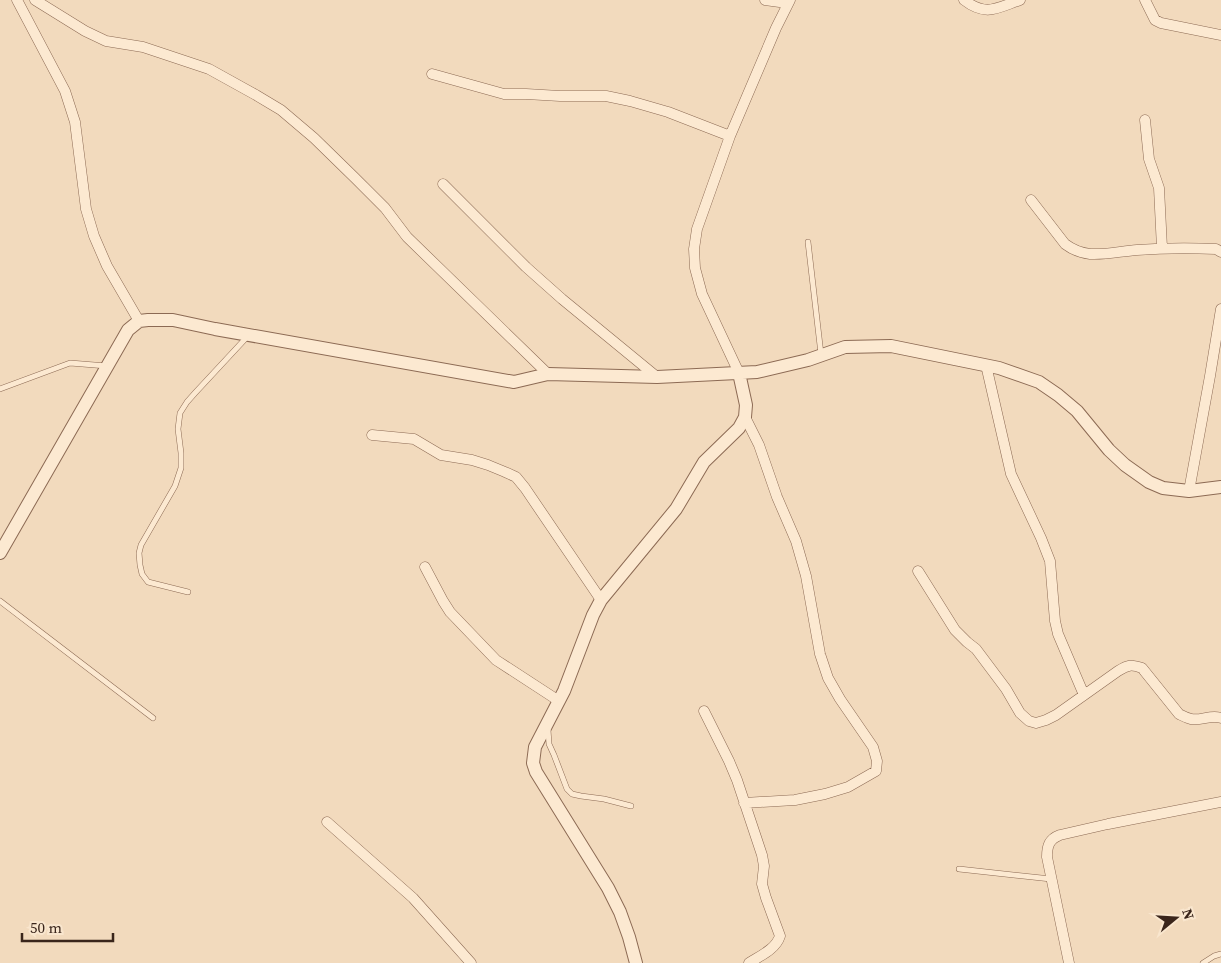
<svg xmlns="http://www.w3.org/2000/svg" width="1221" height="963" viewBox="0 0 1221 963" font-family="'Source Serif 4',serif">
	<rect width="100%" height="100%" fill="#f2dabd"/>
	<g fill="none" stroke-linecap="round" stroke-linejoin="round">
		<defs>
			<path id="service" d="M808 242 821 354
				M0 389 70 363 107 366
				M188 592 148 582 142 574 140 565 139 553 141 545 175 486 181 468V453L178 429 180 413 187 402 195 393 247 337
				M0 601 153 718
				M548 730 549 744 554 755 567 789 572 794 581 796 604 799 631 806
				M959 869 1051 879
				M1203 963 1214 956 1221 954"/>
			<path id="minor" d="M17 0 65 91 75 122 86 209 94 236 107 266 139 321
				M35 0 85 31 106 41 143 47 209 69 256 95 281 110 314 138 355 178 385 208 407 237 548 374
				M765 0 787 3
				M964 0C986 17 997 8 1020 0
				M1145 0 1155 20 1161 23 1221 35
				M432 74 504 94H526L560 96H606L630 101 668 112 730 136
				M1145 120 1149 159 1159 188 1162 248
				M443 184 526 267 562 299 657 377
				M1031 200 1065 244C1073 250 1081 253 1090 254 1106 255 1122 251 1137 250 1164 248 1190 248 1216 249L1221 252
				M986 365 1011 474 1041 538 1050 561 1055 621 1058 634 1084 695
				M739 373 702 294 695 268 694 249 697 229 730 136 776 28 790 0
				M372 435 414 439 441 455 472 460 488 465 505 472 516 477 525 488 601 600
				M1189 491 1210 376 1221 309
				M425 567 443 601 450 612 496 660 559 701
				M918 571 955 630 967 642 976 649 1006 689 1020 713 1029 721 1036 723 1046 720 1056 715 1118 671C1128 665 1131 664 1142 668L1179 714C1183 716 1186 718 1191 719 1201 721 1212 714 1221 718
				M704 711 729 761 737 780 762 855 764 866 762 884 766 898 780 936C776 949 760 956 749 963
				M744 803 795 800 825 794 848 787 876 771 877 761 873 747 840 699 828 678 820 654 806 576 796 541 777 497 759 445 745 417
				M327 822 413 898 471 963
				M1069 963 1047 857C1047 846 1049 839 1060 835L1108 824 1221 802"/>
			<path id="tertiary" d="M0 553 128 330 139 321 148 320H173L215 329 514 382 548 374 657 377 757 372 808 360 845 347 891 346 999 368 1039 382 1058 395 1077 411 1109 450 1125 465 1149 482 1163 488 1189 491 1221 487
				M636 963 629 937 620 912 608 888 536 772 533 763 535 747 564 691 593 615 601 600 676 509 704 462 739 428 745 417 746 405 739 373"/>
		</defs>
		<!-- service casing -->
		<use href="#service" stroke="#8c6a54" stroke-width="6"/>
		<!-- minor casing -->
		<use href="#minor" stroke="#8c6a54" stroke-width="11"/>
		<!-- tertiary casing -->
		<use href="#tertiary" stroke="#8c6a54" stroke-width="14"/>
		<!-- service -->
		<use href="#service" stroke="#fce9d1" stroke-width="5"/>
		<!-- minor -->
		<use href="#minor" stroke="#fce9d1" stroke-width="10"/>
		<!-- tertiary -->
		<use href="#tertiary" stroke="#fce9d1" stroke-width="12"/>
	</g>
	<!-- north arrow -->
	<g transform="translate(1176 918) rotate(72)" stroke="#f9e6ce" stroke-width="4" paint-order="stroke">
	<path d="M0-4L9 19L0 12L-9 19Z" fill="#3a251b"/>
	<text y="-8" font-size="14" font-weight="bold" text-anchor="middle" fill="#3a251b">N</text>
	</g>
	<!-- scale -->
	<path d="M22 933v8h91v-8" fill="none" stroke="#3a251b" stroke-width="2.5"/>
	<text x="30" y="933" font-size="15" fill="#3a251b" stroke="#f9e6ce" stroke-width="4" paint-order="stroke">50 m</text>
</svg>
